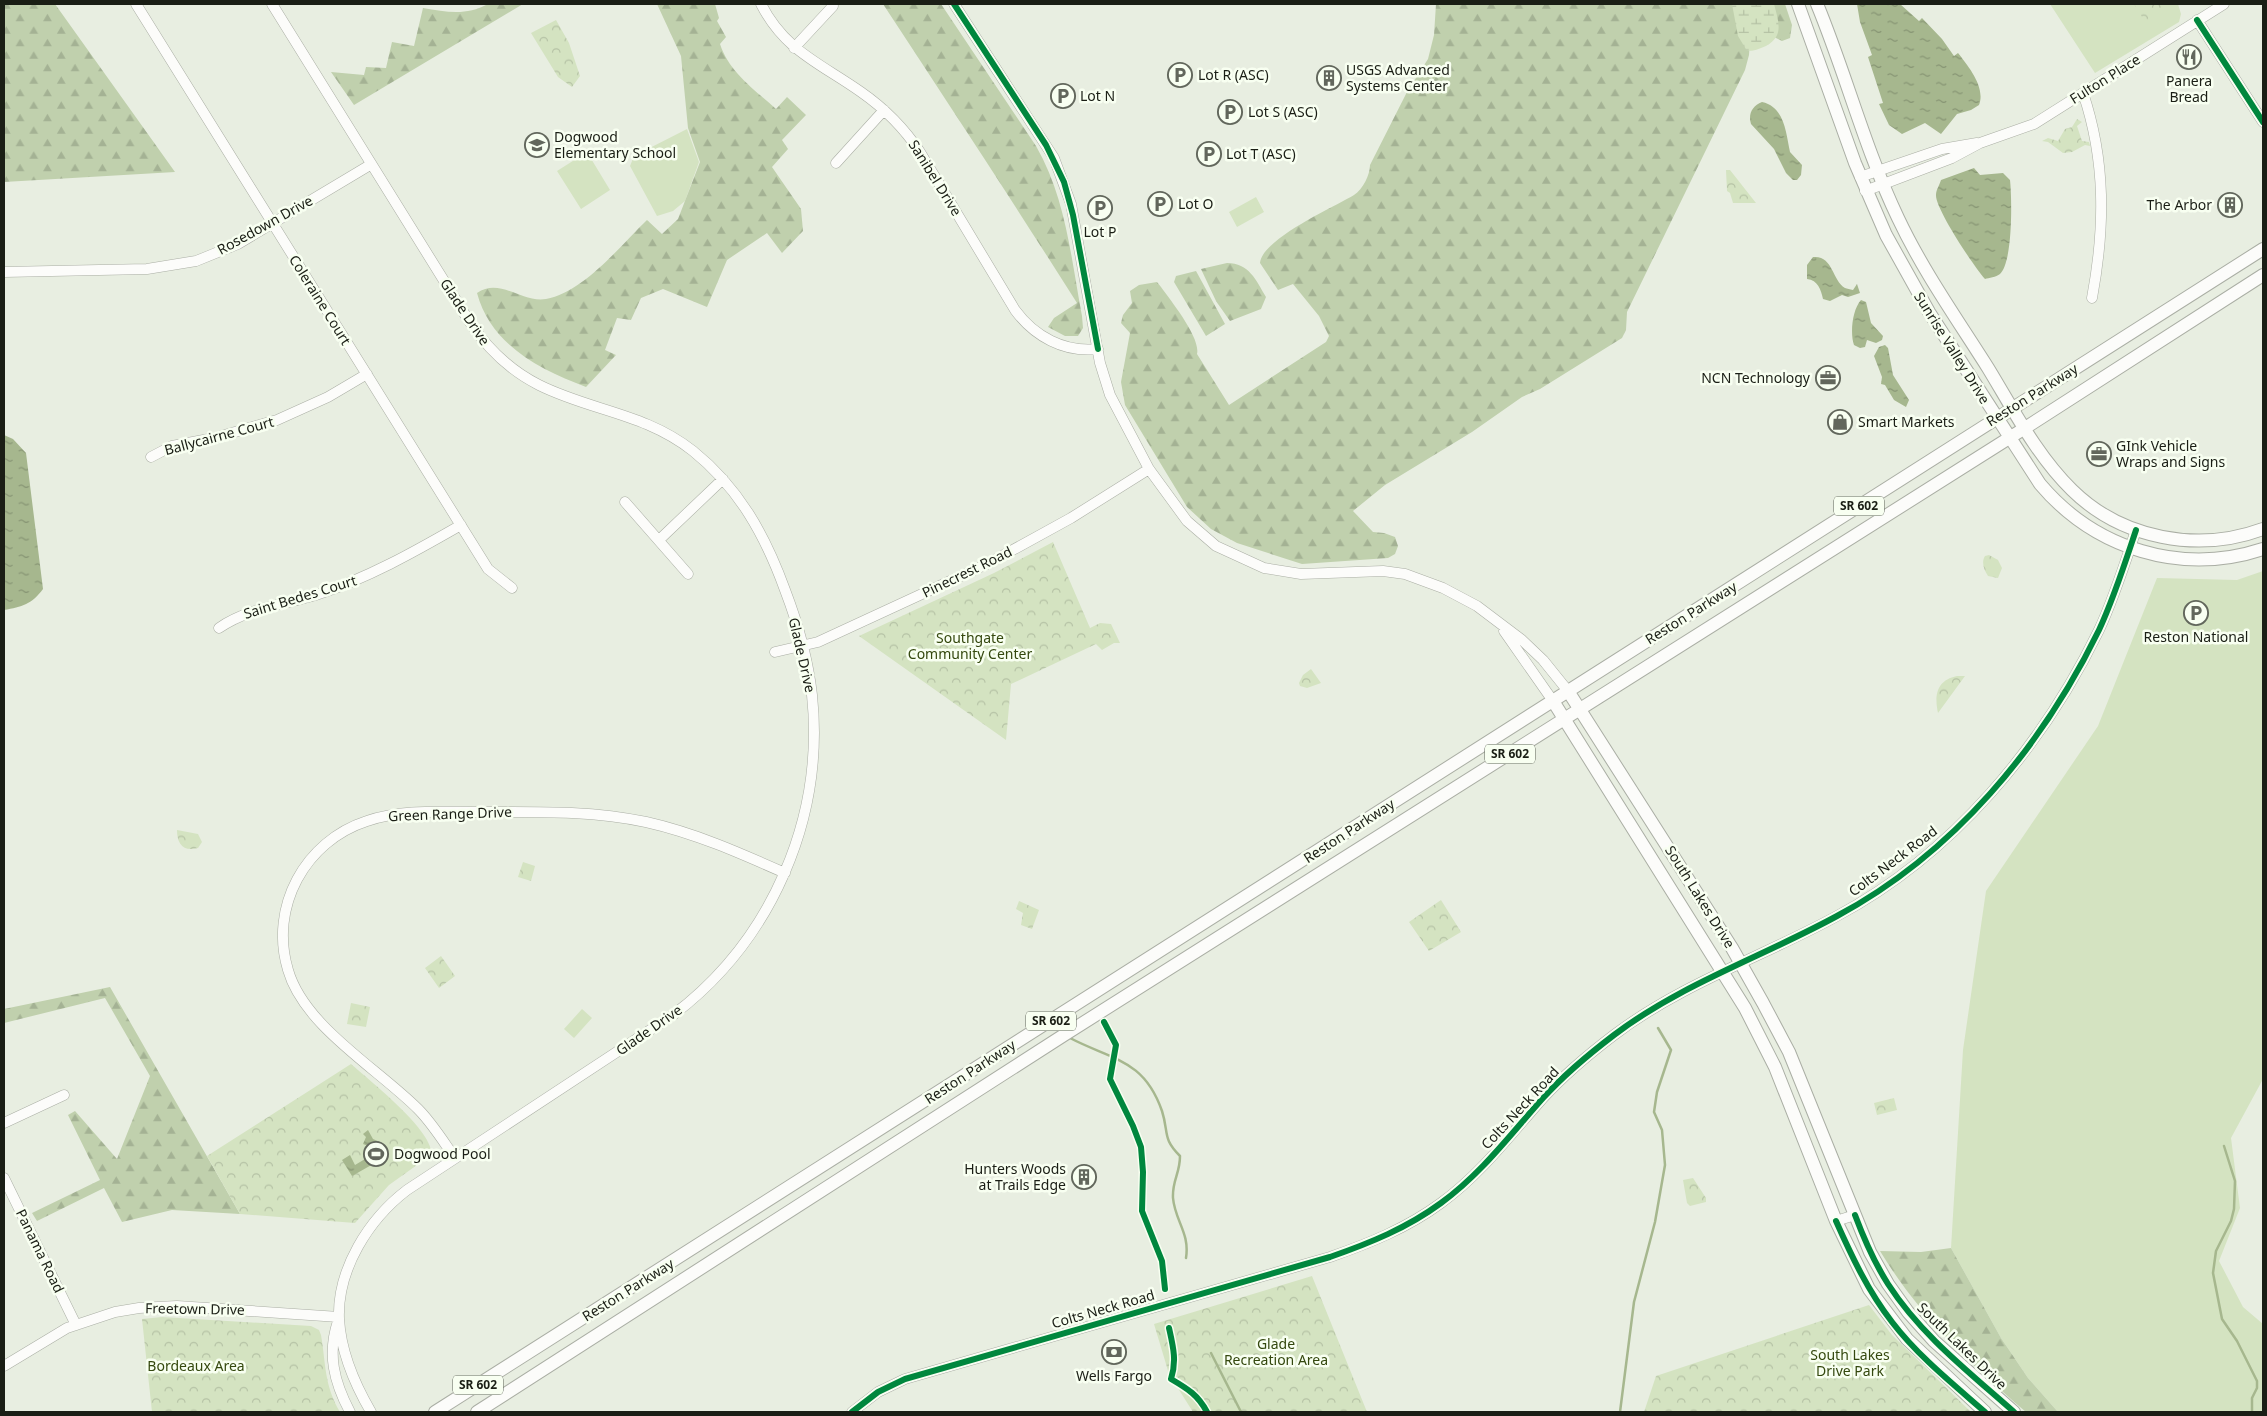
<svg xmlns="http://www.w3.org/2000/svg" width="2267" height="1416" viewBox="0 0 2267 1416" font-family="'Noto Sans',sans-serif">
	<defs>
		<pattern id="forest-firs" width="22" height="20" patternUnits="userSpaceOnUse" patternTransform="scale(1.25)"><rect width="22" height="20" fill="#c0d0ad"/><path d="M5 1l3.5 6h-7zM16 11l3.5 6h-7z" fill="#a4b294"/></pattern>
		<pattern id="wetland-marsh" width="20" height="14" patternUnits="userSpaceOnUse" patternTransform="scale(1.25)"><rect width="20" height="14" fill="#d4e3c1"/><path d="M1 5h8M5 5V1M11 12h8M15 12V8" fill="none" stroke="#b5c2a5"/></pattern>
		<pattern id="park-crowns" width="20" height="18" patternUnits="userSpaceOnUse" patternTransform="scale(1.25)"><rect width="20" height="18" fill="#d4e3c1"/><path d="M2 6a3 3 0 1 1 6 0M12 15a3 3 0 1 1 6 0" fill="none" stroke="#b5c2a5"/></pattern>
		<pattern id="water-ripples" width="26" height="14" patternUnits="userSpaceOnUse" patternTransform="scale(1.25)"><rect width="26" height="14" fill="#a6b78e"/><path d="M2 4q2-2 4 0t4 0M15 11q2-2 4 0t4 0" fill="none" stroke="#869473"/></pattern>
	</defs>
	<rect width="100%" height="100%" fill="#e8eee1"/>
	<!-- grass -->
	<path fill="#d4e3c1" d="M2050 4H2178L2181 14 2179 22 2095 73Z
		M687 129 699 162 685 201 673 211 657 216 630 166 634 156Z
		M587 152 610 190 581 209 557 171Z
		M1256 197 1264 212 1237 227 1229 212Z
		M2263 571V1079L2231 1138 2240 1208 2219 1261 2243 1307 2263 1324V1412H2058L2028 1378 2001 1338 1951 1248 1963 1050 1986 891 2098 726 2157 578 2237 580Z
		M582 1009 592 1018 574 1038 564 1029Z"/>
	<!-- forest -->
	<path fill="url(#forest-firs)" d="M4 4H55L175 172 4 182Z
		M488 4H523L354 105 331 72 364 75 366 67 386 68 392 42 414 46 423 8C447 12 466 16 488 4Z
		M657 4H715L719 18 717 21 726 37 720 44C729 72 755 90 776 109L787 97 806 115 782 140 788 149 772 167 801 209 803 231 782 253 767 233 727 260 707 307 663 289 641 298 631 320 617 318 605 350 616 355 586 387C539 369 491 345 477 293 500 277 521 303 546 299 584 292 620 246 647 220L662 234 678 219 700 162 688 128 681 56Z
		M883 4H941L1036 146C1066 198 1071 258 1082 316L1083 328 1078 336H1065L1048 327 1054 318 1077 303C1013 202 948 103 883 4Z
		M1436 4H1742L1751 25 1749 55 1745 70 1627 312 1626 330 1622 338 1540 389 1522 397 1472 432 1385 485 1353 511 1373 532 1384 533 1395 537 1398 546 1395 554 1388 558 1302 564 1237 543 1211 529 1187 507 1125 405 1121 382 1130 333 1121 323 1123 315 1132 303 1130 291 1139 285 1157 282 1161 287C1171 301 1201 338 1197 354L1229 405 1326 342 1329 336 1319 316 1293 284 1278 290 1260 263C1262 239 1334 207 1354 195 1363 189 1370 175 1370 165L1407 92 1428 59 1434 35Z
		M1769 4H1785L1792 25 1790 38 1782 41 1774 37Z
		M1227 263C1249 263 1256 280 1266 297L1261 309 1230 321 1216 301 1201 269Z
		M1196 271 1225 324 1206 336 1174 282 1176 276Z
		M110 987 240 1214 172 1210 122 1222 104 1188 37 1221 32 1213 100 1180 68 1115 75 1111 117 1159 150 1076 105 998 4 1023V1009Z
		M1951 1248 2001 1338 2028 1378 2058 1412H2026C1970 1364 1918 1314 1880 1251L1921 1252Z"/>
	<!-- wetland -->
	<path fill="url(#wetland-marsh)" d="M1732 4H1774C1778 20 1785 36 1766 46 1759 49 1754 51 1747 51L1738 36Z"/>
	<!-- park -->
	<path fill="url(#park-crowns)" d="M2134 4H2172L2174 7 2147 25Z
		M556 20 569 43 580 76 572 87 558 77 531 33Z
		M2077 119 2082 122 2077 126 2082 141 2089 142 2090 146 2085 145 2072 152 2063 153 2048 142 2042 141 2048 138 2058 141 2065 129 2072 127Z
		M1726 170H1730L1756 203H1733L1730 193 1727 191Z
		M1053 542 1090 628 1100 623 1111 624 1120 643H1114L1102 650 1096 644 1011 684 1006 740 859 636 994 573Z
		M1989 555 1998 560 2002 568 1998 578 1988 576C1984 570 1981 562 1985 556Z
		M1311 669 1321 683 1307 688 1300 686 1299 683 1303 675Z
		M1957 676H1965L1938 713C1934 695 1937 680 1957 676Z
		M177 830 198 834 202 842 198 848C183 852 177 844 177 830Z
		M523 862 535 866 531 881 518 877Z
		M1441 900 1461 932 1429 951 1409 922Z
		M1019 901 1039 910 1032 929 1021 925 1023 913 1016 909Z
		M441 956 455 976 439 988 425 968Z
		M351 1003 370 1007 366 1027 347 1024Z
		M351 1064C368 1079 436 1133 431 1155L389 1185 355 1223 240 1214 207 1156Z
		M1894 1098 1897 1110 1877 1115 1874 1103Z
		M1693 1178 1706 1198V1202L1690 1206 1687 1203 1683 1180Z
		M1312 1276 1367 1412H1193L1169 1374 1154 1324Z
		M1869 1305 1892 1335 1971 1412H1644L1656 1376Z
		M162 1317 311 1326 319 1330 321 1335C326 1364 324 1385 340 1412H152L142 1319Z"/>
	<!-- water -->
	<path fill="url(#water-ripples)" d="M1857 4H1900L1919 21 1922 18 1942 39 1954 56 1958 53C1968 66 1986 87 1979 105L1971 110 1957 114 1941 134 1925 123 1902 134 1889 125 1879 104 1883 103 1868 57 1872 55 1860 22Z
		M1762 102C1785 107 1786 134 1790 152L1802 165 1801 175 1797 180H1793L1786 173 1774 149 1751 124C1748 114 1752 106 1762 102Z
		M1974 168 1980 175 2003 173 2010 180C2012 198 2013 262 2000 274 1996 277 1989 278 1985 279 1974 267 1935 208 1936 195 1936 190 1940 184 1941 180Z
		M1813 257C1833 255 1832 280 1845 288 1847 289 1850 289 1853 290L1857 284 1860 293 1848 297 1842 295 1830 301 1823 299C1821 290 1818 280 1807 279V265Z
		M1861 300 1866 302 1871 323 1883 336 1882 340 1876 343 1867 340 1865 347 1860 348 1854 345C1850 334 1852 310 1861 300Z
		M1885 345 1888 348 1893 375 1909 400 1906 407 1894 400 1885 385 1881 384 1882 377 1874 356 1879 347Z
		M4 435 13 439 26 453 43 589C32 604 22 607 4 610Z
		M368 1130 373 1139 380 1142 377 1149 382 1159 352 1176 342 1160 350 1155 355 1165 375 1153 371 1147 363 1144 366 1137 363 1134Z"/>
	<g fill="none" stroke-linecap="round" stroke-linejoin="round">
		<!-- stream -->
		<path stroke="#a6b78e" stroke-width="2.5" d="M1070 1038C1112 1060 1144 1059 1162 1111 1169 1133 1162 1138 1180 1156 1180 1174 1172 1180 1173 1198 1175 1221 1190 1233 1186 1258
			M2224 1146 2235 1181 2234 1209 2231 1221 2216 1251 2213 1273 2222 1319 2237 1341 2257 1381V1388L2252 1398V1412
			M1211 1353 1241 1412
			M1620 1412 1634 1302 1655 1222 1665 1165 1662 1130 1654 1112 1657 1092 1671 1050 1658 1028"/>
		<defs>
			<path id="minor" d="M136 4 488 569 512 588
				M272 4 469 321C487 348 509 370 539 385 591 411 645 413 693 451 739 488 765 535 785 590 798 624 808 659 812 695 825 819 771 941 673 1015L407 1190C369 1219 337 1269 339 1319 341 1353 354 1383 371 1412
				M761 4C785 51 820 63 861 92 884 108 904 128 920 152L1015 310C1034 336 1064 353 1098 349
				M954 4 1054 158 1071 204 1100 363 1110 395 1149 469 1187 521 1216 546 1264 568 1301 574 1383 571 1405 574 1443 588 1477 606 1522 640 1543 660 1568 691
				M2197 20 2263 122
				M794 48 833 6
				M2083 93C2106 161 2105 228 2092 298
				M836 163 884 110
				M1860 177 1942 149 1977 143
				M1865 191 1952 158 1980 143 2034 124 2224 4
				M4 272 147 269 196 261 238 244 370 165
				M151 457 172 446 214 438 277 420 328 397 367 374
				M625 502 688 574
				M659 540 723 479
				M219 628C248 608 283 605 316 595 368 578 414 552 461 525
				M1504 631 1553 701
				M775 652 818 642 989 563 1071 518 1149 469
				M4 1123 64 1095
				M455 1158C443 1141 432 1123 418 1109 377 1068 304 1026 288 970 269 907 305 841 367 821 401 809 441 812 476 812 533 812 590 810 646 822 695 833 740 853 785 873
				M4 1178 76 1325
				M1836 1221 1855 1215
				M338 1321C327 1354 334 1382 350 1412
				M4 1366 67 1328 115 1312 139 1308 177 1306 339 1317
				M852 1412 878 1392 905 1379 1330 1257C1370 1243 1407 1228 1441 1203 1481 1174 1510 1135 1543 1098 1564 1075 1589 1054 1614 1035 1681 984 1764 956 1837 916 1953 854 2042 747 2099 630 2114 598 2125 563 2136 530"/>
			<path id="major" d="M1798 4 1855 163 1886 235 1929 312 2040 484C2095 549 2181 576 2263 549
				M1817 4C1846 74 1865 149 1898 218 1923 271 1957 319 1988 368 2013 409 2037 456 2072 490 2122 539 2198 553 2263 529
				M1568 691 1732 948 1763 1003 1789 1052 1870 1252 1888 1284 1908 1312 1934 1341 2014 1412
				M1553 701 1745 1008 1775 1067 1836 1221 1869 1289 1907 1339 1985 1412
				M435 1412 2263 249
				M477 1412 1064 1035 2025 428 2263 275"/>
		</defs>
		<!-- minor casing -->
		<use href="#minor" stroke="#aaaea4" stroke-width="11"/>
		<!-- major casing -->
		<use href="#major" stroke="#aaaea4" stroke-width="14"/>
		<!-- minor -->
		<use href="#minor" stroke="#fcfcfa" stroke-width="10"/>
		<!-- major -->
		<use href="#major" stroke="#fcfcfa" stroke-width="12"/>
		<defs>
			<path id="cycleway" d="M954 4 1046 145 1064 182 1073 215 1098 349
				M2197 20 2263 122
				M1104 1022 1116 1045 1110 1079 1133 1126 1141 1147 1143 1172 1142 1211 1162 1261 1165 1289
				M1855 1215C1864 1239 1874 1262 1888 1284 1921 1335 1969 1372 2014 1412
				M1836 1221C1852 1257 1868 1291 1892 1322 1918 1356 1953 1384 1985 1412
				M1169 1328C1173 1346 1177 1361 1171 1379 1188 1389 1198 1395 1207 1412
				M852 1412 878 1392 905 1379 1330 1257C1370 1243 1407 1228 1441 1203 1481 1174 1510 1135 1543 1098 1564 1075 1589 1054 1614 1035 1681 984 1764 956 1837 916 1953 854 2042 747 2099 630 2114 598 2125 563 2136 530"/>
		</defs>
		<!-- cycleway casing -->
		<use href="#cycleway" stroke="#f8fff1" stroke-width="9"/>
		<!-- cycleway -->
		<use href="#cycleway" stroke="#00873e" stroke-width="6"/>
	</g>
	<!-- icons -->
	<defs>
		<symbol id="restaurant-ring" viewBox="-11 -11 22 22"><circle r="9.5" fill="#f8fff1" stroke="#62675c" stroke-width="1.5"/><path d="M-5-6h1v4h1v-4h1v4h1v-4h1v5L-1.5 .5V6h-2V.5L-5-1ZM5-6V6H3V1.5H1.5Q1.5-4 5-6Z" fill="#62675c"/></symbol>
		<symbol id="parking-ring" viewBox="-11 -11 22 22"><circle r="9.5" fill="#f8fff1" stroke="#62675c" stroke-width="1.5"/><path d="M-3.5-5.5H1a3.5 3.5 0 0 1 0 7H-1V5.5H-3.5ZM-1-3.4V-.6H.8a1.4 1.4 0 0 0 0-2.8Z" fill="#62675c"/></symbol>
		<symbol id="building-ring" viewBox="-11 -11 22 22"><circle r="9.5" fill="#f8fff1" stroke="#62675c" stroke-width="1.5"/><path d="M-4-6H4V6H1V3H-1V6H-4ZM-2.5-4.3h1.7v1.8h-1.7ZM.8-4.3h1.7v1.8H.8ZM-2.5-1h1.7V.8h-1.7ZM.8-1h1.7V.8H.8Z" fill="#62675c"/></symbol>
		<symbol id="school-ring" viewBox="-11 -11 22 22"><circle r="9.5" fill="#f8fff1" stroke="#62675c" stroke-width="1.5"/><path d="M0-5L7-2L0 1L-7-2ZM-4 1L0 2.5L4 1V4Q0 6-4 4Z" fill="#62675c"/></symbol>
		<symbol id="office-ring" viewBox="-11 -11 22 22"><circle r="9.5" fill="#f8fff1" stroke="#62675c" stroke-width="1.5"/><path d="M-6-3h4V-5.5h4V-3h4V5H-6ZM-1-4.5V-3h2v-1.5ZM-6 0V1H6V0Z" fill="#62675c"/></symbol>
		<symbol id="shop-ring" viewBox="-11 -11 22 22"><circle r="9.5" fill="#f8fff1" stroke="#62675c" stroke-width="1.5"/><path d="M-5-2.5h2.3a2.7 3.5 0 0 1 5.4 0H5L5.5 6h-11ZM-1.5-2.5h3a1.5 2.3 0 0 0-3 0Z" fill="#62675c"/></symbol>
		<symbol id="stadium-ring" viewBox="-11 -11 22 22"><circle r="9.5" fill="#f8fff1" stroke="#62675c" stroke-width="1.5"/><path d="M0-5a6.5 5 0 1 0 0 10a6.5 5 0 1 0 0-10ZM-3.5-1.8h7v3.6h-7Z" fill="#62675c"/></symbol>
		<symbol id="bank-ring" viewBox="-11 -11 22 22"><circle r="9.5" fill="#f8fff1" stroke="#62675c" stroke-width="1.5"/><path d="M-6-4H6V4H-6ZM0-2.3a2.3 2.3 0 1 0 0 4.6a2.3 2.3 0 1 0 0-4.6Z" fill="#62675c"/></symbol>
	</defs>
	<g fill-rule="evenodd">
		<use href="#restaurant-ring" x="2175" y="43" width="28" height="28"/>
		<use href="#parking-ring" x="1166" y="61" width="28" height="28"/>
		<use href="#building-ring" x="1315" y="64" width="28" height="28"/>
		<use href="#parking-ring" x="1049" y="82" width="28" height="28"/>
		<use href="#parking-ring" x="1216" y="98" width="28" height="28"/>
		<use href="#school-ring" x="523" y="131" width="28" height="28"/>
		<use href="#parking-ring" x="1195" y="140" width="28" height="28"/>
		<use href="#parking-ring" x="1146" y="190" width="28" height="28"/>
		<use href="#building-ring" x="2216" y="191" width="28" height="28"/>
		<use href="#parking-ring" x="1086" y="194" width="28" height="28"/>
		<use href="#office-ring" x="1814" y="364" width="28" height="28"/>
		<use href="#shop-ring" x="1826" y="408" width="28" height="28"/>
		<use href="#office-ring" x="2085" y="440" width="28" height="28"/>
		<use href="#parking-ring" x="2182" y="599" width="28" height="28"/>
		<use href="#stadium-ring" x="362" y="1140" width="28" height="28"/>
		<use href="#building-ring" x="1070" y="1163" width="28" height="28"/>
		<use href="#bank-ring" x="1100" y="1338" width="28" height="28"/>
	</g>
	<g text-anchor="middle" stroke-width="5" stroke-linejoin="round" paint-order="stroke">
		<!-- shield labels -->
		<g fill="#f8fff1" stroke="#5d6257" stroke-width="1">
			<rect x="1834" y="496.5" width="50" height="19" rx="4"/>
			<rect x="1485" y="744.5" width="50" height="19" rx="4"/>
			<rect x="1026" y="1011.5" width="50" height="19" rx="4"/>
			<rect x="453" y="1375.5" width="50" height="19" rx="4"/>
		</g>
		<g font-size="12" font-weight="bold" fill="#1a1e15">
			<text x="1859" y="510">SR 602</text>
			<text x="1510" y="758">SR 602</text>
			<text x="1051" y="1025">SR 602</text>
			<text x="478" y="1389">SR 602</text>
		</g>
		<!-- poi labels -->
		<g font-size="14" fill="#1a1e15" stroke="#f8fff1" text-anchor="start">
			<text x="1346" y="75">USGS Advanced<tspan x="1346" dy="16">Systems Center</tspan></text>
			<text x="1198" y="80">Lot R (ASC)</text>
			<text x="2189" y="86" text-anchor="middle">Panera<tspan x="2189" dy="16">Bread</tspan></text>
			<text x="1080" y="101">Lot N</text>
			<text x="1248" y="117">Lot S (ASC)</text>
			<text x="554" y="142">Dogwood<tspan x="554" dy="16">Elementary School</tspan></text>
			<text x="1226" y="159">Lot T (ASC)</text>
			<text x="1178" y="209">Lot O</text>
			<text x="2212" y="210" text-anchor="end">The Arbor</text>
			<text x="1100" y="237" text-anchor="middle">Lot P</text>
			<text x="1810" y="383" text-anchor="end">NCN Technology</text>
			<text x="1858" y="427">Smart Markets</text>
			<text x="2116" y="451">GInk Vehicle<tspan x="2116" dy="16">Wraps and Signs</tspan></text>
			<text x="2196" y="642" text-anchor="middle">Reston National</text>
			<text x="394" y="1159">Dogwood Pool</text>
			<text x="1066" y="1174" text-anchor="end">Hunters Woods<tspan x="1066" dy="16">at Trails Edge</tspan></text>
			<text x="1114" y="1381" text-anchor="middle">Wells Fargo</text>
		</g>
		<!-- street labels -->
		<g font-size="14" fill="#1a1e15" stroke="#f8fff1">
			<text transform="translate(2105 79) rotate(-32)" y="5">Fulton Place</text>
			<text transform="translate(935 178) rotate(58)" y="5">Sanibel Drive</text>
			<text transform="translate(265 225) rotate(-29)" y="5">Rosedown Drive</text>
			<text transform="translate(320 300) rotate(58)" y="5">Coleraine Court</text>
			<text transform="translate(465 312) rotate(56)" y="5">Glade Drive</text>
			<text transform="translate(1952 348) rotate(58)" y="5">Sunrise Valley Drive</text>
			<text transform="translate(2032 395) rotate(-32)" y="5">Reston Parkway</text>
			<text transform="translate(219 436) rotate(-15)" y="5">Ballycairne Court</text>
			<text transform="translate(967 572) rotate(-26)" y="5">Pinecrest Road</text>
			<text transform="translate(300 597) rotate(-17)" y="5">Saint Bedes Court</text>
			<text transform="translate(1691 613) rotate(-32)" y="5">Reston Parkway</text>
			<text transform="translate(802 655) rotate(77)" y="5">Glade Drive</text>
			<text transform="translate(450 814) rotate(-2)" y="5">Green Range Drive</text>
			<text transform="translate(1349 831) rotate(-33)" y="5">Reston Parkway</text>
			<text transform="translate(1893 861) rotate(-37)" y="5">Colts Neck Road</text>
			<text transform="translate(1700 897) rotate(58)" y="5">South Lakes Drive</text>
			<text transform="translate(649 1030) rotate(-35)" y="5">Glade Drive</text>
			<text transform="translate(970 1072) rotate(-33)" y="5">Reston Parkway</text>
			<text transform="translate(1520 1108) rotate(-47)" y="5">Colts Neck Road</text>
			<text transform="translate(40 1251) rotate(64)" y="5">Panama Road</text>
			<text transform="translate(628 1290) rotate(-32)" y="5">Reston Parkway</text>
			<text transform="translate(195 1309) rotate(1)" y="5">Freetown Drive</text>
			<text transform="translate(1103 1309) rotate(-16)" y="5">Colts Neck Road</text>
			<text transform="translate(1962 1346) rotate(44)" y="5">South Lakes Drive</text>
		</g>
		<!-- park labels -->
		<g font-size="14" fill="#34480e" stroke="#f8fff1">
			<text x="970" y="643">Southgate<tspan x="970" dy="16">Community Center</tspan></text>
			<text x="1276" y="1349">Glade<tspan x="1276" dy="16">Recreation Area</tspan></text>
			<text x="1850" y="1360">South Lakes<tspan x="1850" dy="16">Drive Park</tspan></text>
			<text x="196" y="1371">Bordeaux Area</text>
		</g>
	</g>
	<!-- border -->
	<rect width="2267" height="1416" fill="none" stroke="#1a1e15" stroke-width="10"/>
</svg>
